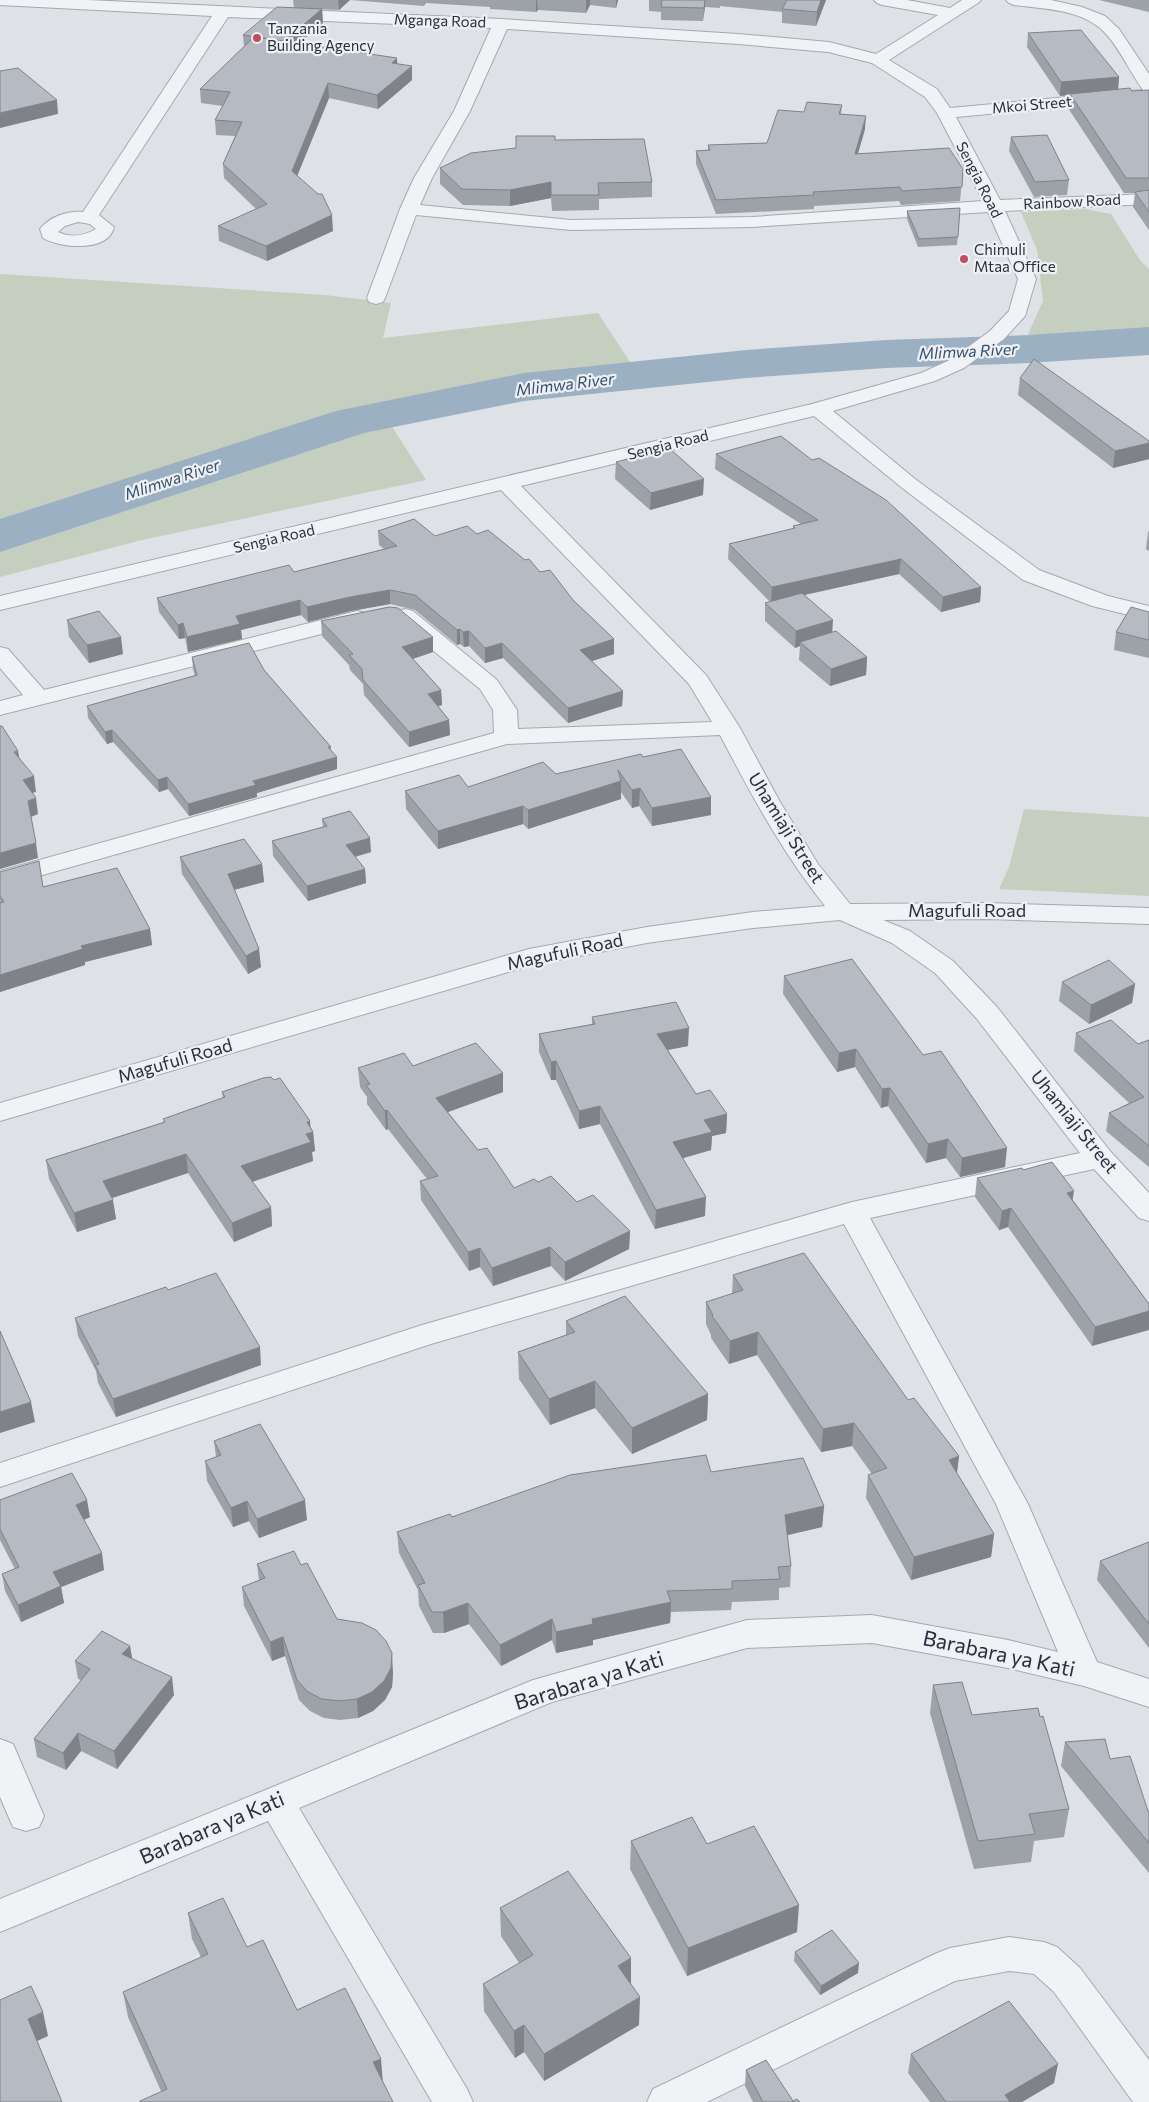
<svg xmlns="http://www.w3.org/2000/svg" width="1149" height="2102" viewBox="0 0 1149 2102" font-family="Commissioner,sans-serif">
	<rect width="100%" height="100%" fill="#dee2e6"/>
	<!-- green -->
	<path fill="#c4cfc0" d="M1085 209 1111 214 1140 260 1149 269V351L1021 359 1029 332 1043 301 1037 250 1021 212Z
		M0 274 325 295 391 303 383 338 598 313 632 365 377 403 426 480 142 540 0 577Z
		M1024 809 1149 817V896L999 889 1009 867Z"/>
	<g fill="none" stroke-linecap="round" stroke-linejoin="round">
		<!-- river -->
		<path fill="#9cb0c3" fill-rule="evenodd" d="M1149 327V355L1029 363 886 368 746 378 524 401 364 433 0 552V519L336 411 524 373 746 350 886 340 1029 335Z"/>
		<defs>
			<path id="minor" d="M0 0H87L501 19 738 34 829 42 876 54 938 15 882 5 877 3 874 0H907L950 8 962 0H981L978 3 889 60 937 89 950 108 1143 90C1130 72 1121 51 1107 35 1085 9 1045 9 1014 5L1009 3 1006 0H1051L1082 7 1105 16 1119 29 1149 74V99L956 117 1000 200 1149 194V204L1005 211 1036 279 1025 316 1004 339 964 368 935 381 833 411 915 479 1039 570 1108 596 1149 606V620L1092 606 1023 580 901 487 814 416 521 486 706 675 740 728 780 802 818 864 850 904 987 903 1149 908V924L987 919 883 920 910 931 953 961 997 1007 1110 1151 1149 1193V1221L1139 1218 1094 1169 870 1218 1028 1504 1097 1662 1149 1679V1707L1084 1686 1008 1668 872 1643 747 1648 552 1702 299 1808 467 2089 473 2102H432L268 1821 0 1932V1899L533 1680 747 1620 872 1615 1008 1640 1058 1652 996 1504 844 1224 431 1344 0 1487V1463L422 1325 852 1202 1080 1153 977 1019 935 973 892 943 840 920 753 928 647 943 532 965 0 1121V1103L529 949 647 927 753 912 825 906C782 852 752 796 720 735L507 744 0 887V871L494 733 493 710 480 689 397 621 394 616 397 611 405 609 413 611 497 680 517 710 518 729 712 722 689 684 501 490 0 610V596L812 404 921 373 950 360 990 331 1009 311 1018 279 988 212 752 227 571 230 416 215 385 298 383 302 376 304 369 302 367 298 400 209 414 178 454 111 491 28 228 17 99 215 114 227C108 253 60 248 43 238L40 229C49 217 68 210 83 212L212 16 0 5ZM507 29 738 44 828 52 872 63 925 97 937 113 983 201 752 217 571 220 420 205 432 178 470 111ZM78 222 90 224 96 229C84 236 70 238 58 232L65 226Z
				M357 611 365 613 368 618 365 623 0 715V701L23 695 0 668V647L8 649 44 690Z
				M0 1739 13 1744 44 1816 39 1827 26 1831 13 1827 0 1797Z
				M1009 1937 1044 1942 1057 1947 1080 1968 1149 2060V2102H1133L1054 1992 1034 1974 1009 1971 955 1981 707 2102H647L653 2089 937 1953 950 1948Z"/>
		</defs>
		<!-- minor casing -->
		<use href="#minor" stroke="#a4a9b0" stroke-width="2"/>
		<!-- minor -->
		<use href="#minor" fill="#f1f2f5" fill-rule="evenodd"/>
	</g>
	<!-- wall -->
	<path fill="#9da1a8" d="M293 0H618L616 8 590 5 586 13 538 10 536 12 490 9V7L426 3 424 6 350 0 339 10 294 8Z
		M649 0H826L816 26 782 23V12L720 6V8L705 7 703 21 661 20V12L649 11Z
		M1099 0H1149V12Z
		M322 9 323 23 298 44 398 64 412 80 378 109 329 98 297 176 333 231 267 261 219 241 218 226 256 209 224 178 223 164 235 136 216 135 215 120 223 106 201 103 200 89 244 47 243 35Z
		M1028 33 1119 77 1118 89 1132 91 1149 90V230L1133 207 1135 193H1124L1068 108 1069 95 1060 96 1027 47Z
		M842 105 841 114 865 129 858 153 963 169 960 201 901 205 899 201 814 206V209L716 214 696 164V151L708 150V145L767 143 804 112Z
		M1011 137 1069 180 1067 195 1034 197 1009 151Z
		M555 140 652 182V197L599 199V210L552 211 551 198 510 206 463 205 440 184V168L516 148Z
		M960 208 957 245 918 247 907 219V211Z
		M1020 378 1149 441V459L1113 468 1018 395Z
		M716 454 812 460 981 587 980 602 941 612 899 574 805 595 832 632 867 657 866 675 830 686 799 660 800 646 795 648 765 621V603L770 602 728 559 729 544 793 529V526L801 524 715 469Z
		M616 462 703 495 650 510 615 479Z
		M378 531 435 536 477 534 540 572 573 600 614 639V654L591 661 623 691 622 706 568 723 503 658 485 663 469 646 464 647 460 644 457 645 415 610 390 604 351 611 308 622 301 615 241 630 242 639 188 652 185 638 179 639 159 612 157 598 294 572 384 549 379 545Z
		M1149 531V551L1146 549 1148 532Z
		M1149 612V658L1114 650 1116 632Z
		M67 620 123 654 89 663 69 637Z
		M321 621 433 652 413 659 441 690 442 705 438 706 449 720 450 735 409 747 364 695 363 684 350 670 349 665 322 636Z
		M192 657 264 670 331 747V751L337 769 257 793V797L189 816 168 789 159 792 113 742 107 744 88 718 87 706 195 676 193 669Z
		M643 757 711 815 652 826 639 806 632 808 621 792V799L528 829 523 824 438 849 406 809 405 791 468 787 556 774Z
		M322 819 371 852 355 857 365 869 366 883 308 901 273 856 272 841 323 827Z
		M180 857 262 864 264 882 234 890 261 967 248 974 182 874Z
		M0 872 43 887 150 929 152 945 85 962V965L0 992Z
		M784 976 1005 1167 960 1177 946 1158 926 1163 888 1106 881 1108 855 1067 837 1072 783 994Z
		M1062 982 1135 984 1132 1003 1089 1024 1059 1001Z
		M592 1017 688 1046 668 1050 696 1094 727 1114 726 1133 712 1136 711 1150 683 1158 705 1216 655 1229 600 1124 579 1129 556 1080H551L539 1052V1034L592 1024Z
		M1076 1033 1138 1044 1149 1040V1167L1106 1131 1109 1113 1129 1103 1074 1051Z
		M413 1066 503 1092 448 1112 478 1150 514 1188 538 1182 577 1202 630 1231 629 1249 565 1281 551 1266 493 1286 480 1267 469 1271 421 1200 420 1181 427 1179 388 1129 386 1130 367 1104V1097L360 1087 358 1068Z
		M222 1092 311 1128 313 1132 315 1151 312 1152 313 1161 252 1182 271 1207 272 1226 234 1242 188 1173 112 1198 116 1219 77 1232 49 1179 46 1160 164 1122 163 1119 223 1098Z
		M1023 1170 1073 1200 1149 1304 1092 1346 1008 1227 999 1230 975 1197 977 1178Z
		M733 1275 908 1400 959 1456 957 1473 994 1534 991 1557 911 1580 866 1498 868 1475 872 1474 852 1446 821 1452 757 1355 729 1364 711 1338V1335L706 1324V1302L732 1294Z
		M168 1290 261 1365 116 1417 98 1383 96 1371 78 1336 75 1318Z
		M566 1321 708 1394 707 1420 632 1454 595 1408 550 1425 519 1379 518 1352 566 1335Z
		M214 1441 307 1520 259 1538 249 1521 233 1527 207 1481 205 1461 216 1457Z
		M711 1472 824 1506 822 1527 787 1535 791 1566 790 1587 779 1588V1600L732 1602 731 1610 671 1612 670 1623 593 1640V1645L556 1653 552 1640 501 1666 469 1624 444 1633H433L419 1606 418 1590 399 1553 397 1532 452 1517Z
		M0 1500 90 1517 84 1520 104 1570 61 1587 64 1603 21 1622 5 1591 2 1574 15 1569 0 1540Z
		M1149 1542V1648L1097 1580 1100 1561Z
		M257 1564 301 1565 337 1619 393 1673 392 1687 385 1700 373 1711 358 1718 340 1720 324 1718 310 1711 299 1700 285 1656 272 1661 244 1606 242 1587 259 1580Z
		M130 1646 132 1659 174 1695 117 1769 81 1751 66 1770 37 1757 34 1739 81 1680 78 1679 75 1661Z
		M933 1685 972 1715 1069 1809 1064 1837 1034 1841 1031 1862 974 1869 930 1713Z
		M1065 1742 1110 1759 1148 1811H1149V1873L1061 1766Z
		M631 1841 707 1844 797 1932 687 1976 630 1869Z
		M500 1908 631 1958V1984L639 2025 544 2081 524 2052 515 2058 484 2011 483 1984 519 1963 501 1936Z
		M188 1913 247 1947 297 2010 381 2059 161 2091 128 2017 123 1992 201 1957 192 1939Z
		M795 1952 858 1973 820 1995 794 1961Z
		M911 2054 1054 2083 1022 2102H930L908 2073Z
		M746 2070 793 2101 800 2102H753L745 2086Z"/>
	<!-- shaded-wall -->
	<path fill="#7f8388" d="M338 0H350L339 10Z
		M536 0H537L538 10 536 12Z
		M586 0H590V5L586 13Z
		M616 0H618L616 8Z
		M705 0V7L703 21 704 8Z
		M821 0H826L816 26 817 12Z
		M322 9 323 23 285 55 284 41Z
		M397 58 398 72 392 63Z
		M412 66V80L378 109 377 95Z
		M1119 77 1118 90 1060 96 1061 82Z
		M328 83 329 98 293 186 292 171Z
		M57 100 58 114 0 128V113Z
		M866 116 865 129 854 167 855 154Z
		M551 182V198L510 206V190Z
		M332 215 333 231 267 261 266 246Z
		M1149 443V459L1113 468 1115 451Z
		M704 479 703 495 650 510 651 493Z
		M901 559 899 574 771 602 772 587Z
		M981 587 980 602 941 612 943 597Z
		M390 590V604L351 611 308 622 307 607 350 597Z
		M300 600 301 615 241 630 242 639 188 652 187 637 236 616Z
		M833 620 832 637 800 642V646L795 648 796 631Z
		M183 623 185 638 179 639 178 625Z
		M460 629V644L457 645V630Z
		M469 631V646L464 647 463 632Z
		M121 637 123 654 89 663 87 645Z
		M433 637V652L403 662 402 647Z
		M614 639V654L580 665V650Z
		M502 643 503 658 485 663V648Z
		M867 657 866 675 830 686 831 669Z
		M441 690 442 705 429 709 428 694Z
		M623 691 622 706 568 723V708Z
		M449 720 450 735 409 747V732Z
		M112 730 113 742 107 744 105 732Z
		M18 751 21 767 14 752Z
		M337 757V769L257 793V797L189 816 188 804 253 781Z
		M34 776 36 792 25 795 23 780Z
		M167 777 168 789 159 792 158 780Z
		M621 781V799L528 829V810Z
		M640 788 639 806 632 808V790Z
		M711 797V815L652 826V808Z
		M36 798 38 814 31 817 28 801Z
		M523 806V824L438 849V831Z
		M370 838 371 852 347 859 346 845Z
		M36 843 38 858 0 869V853Z
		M262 864 264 882 229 891 228 874Z
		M365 869 366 883 308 901 307 886Z
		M150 929 152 945 85 962V965L0 992V975L81 946Z
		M259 949 261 967 248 974 246 956Z
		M1135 984 1132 1003 1089 1024 1091 1005Z
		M689 1028 688 1046 657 1052V1034Z
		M856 1049 855 1067 837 1072 839 1053Z
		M556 1061V1080H551V1062Z
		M503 1073V1092L437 1116 436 1098Z
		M890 1088 888 1106 881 1108 882 1089Z
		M600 1106V1124L579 1129V1111Z
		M387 1110 388 1129 386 1130 385 1111Z
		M727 1114 726 1133 712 1136 711 1150 673 1161V1142L704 1120Z
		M310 1121 311 1132H313L315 1151 312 1152 313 1161 243 1185 241 1166 306 1134 307 1122Z
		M948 1139 946 1158 926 1163 928 1144Z
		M1007 1148 1005 1167 960 1177 962 1158Z
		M186 1154 188 1173 106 1200 103 1181Z
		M1074 1191 1071 1210 1067 1193Z
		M706 1197 705 1216 655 1229 656 1210Z
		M113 1200 116 1219 77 1232 74 1213Z
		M271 1207 272 1226 234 1242 232 1223Z
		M1011 1208 1008 1227 999 1230 1002 1211Z
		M630 1231 629 1249 565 1281V1262Z
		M550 1247 551 1266 493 1286 492 1268Z
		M480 1248V1267L469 1271 468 1252Z
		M1149 1311V1330L1092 1346 1095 1327Z
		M758 1332 757 1355 729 1364 730 1341Z
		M260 1347 261 1365 116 1417 113 1399Z
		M595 1381V1408L550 1425 549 1399Z
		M708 1394 707 1420 632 1454V1428Z
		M31 1402 35 1422 0 1433V1412Z
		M854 1423 852 1446 821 1452 823 1429Z
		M959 1456 956 1479 949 1460Z
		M87 1500 90 1517 79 1522 76 1505Z
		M305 1500 307 1520 259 1538 257 1519Z
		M247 1501 249 1521 233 1527 231 1508Z
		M824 1506 822 1527 784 1536 785 1515Z
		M994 1534 991 1557 911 1580 914 1557Z
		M102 1553 104 1570 61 1587 64 1603 21 1622 18 1605 53 1572Z
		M671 1602 670 1623 593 1640V1645L556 1653V1632L592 1619Z
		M468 1603 469 1624 444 1633 443 1612Z
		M552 1619V1640L501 1666 500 1645Z
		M283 1637 285 1656 272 1661 270 1642Z
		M130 1646 133 1664 122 1654Z
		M392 1653 393 1673 392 1687 385 1700 373 1711 358 1718 357 1699Z
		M172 1677 174 1695 117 1769 114 1751Z
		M78 1733 81 1751 66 1770 63 1753Z
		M799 1905 797 1932 687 1976 688 1948Z
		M631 1958V1986L618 1966Z
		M859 1963 858 1973 820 1995 821 1986Z
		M640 1997 639 2025 544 2081V2054Z
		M43 2012 48 2036 33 2043 28 2019Z
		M524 2025V2052L515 2058 514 2031Z
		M381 2059 383 2084 373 2062Z
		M1058 2064 1054 2083 1022 2102H1003L1005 2095Z"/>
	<!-- building -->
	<path fill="#b6bbc3" stroke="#7f8388" d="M662 0H705L704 8 661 7Z
		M787 0H821L817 12 782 9Z
		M277 7 322 9 284 41 243 35Z
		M1081 30 1119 77 1061 82 1028 33Z
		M254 37 397 58 392 63 412 66 377 95 328 83 292 171 318 194H322L332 215 266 246 218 226 267 204 223 164 242 122 215 120 230 92 200 89Z
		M18 68 57 100 0 113V71Z
		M1130 88 1132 91 1149 90V178H1126L1070 94Z
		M807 102 842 105 839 114 866 116 855 154 949 148 963 169 962 187 902 191 900 187 813 192 814 195 716 200 696 151 710 150 708 145 767 143 778 110 804 112Z
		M1047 135 1069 180 1035 182 1011 137Z
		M516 136H555V140L644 139 652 182 598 183 599 195H551V182L510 190 462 189 440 168 471 153 516 148Z
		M1149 190V212L1135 192Z
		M960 208 958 237 919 239 907 211Z
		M1034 359 1149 441V443L1115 451 1020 378Z
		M781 436 812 460 819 458 886 500 981 587 943 597 901 559 772 587 729 544 795 528 793 526 818 520 716 454Z
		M669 448 704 479 651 493 616 462Z
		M414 519 435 536 467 526 477 534 488 530 525 560 529 559 540 572 550 570 573 600 614 639 580 650 623 691 568 708 502 643 485 648 469 631 463 632 460 629 457 630 415 595 390 590 350 597 307 607 300 600 236 616 240 624 187 637 183 623 178 625 157 598 289 565 294 572 397 546 378 531Z
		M802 593 833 620 796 631 765 603Z
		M389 607 398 608 433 637 402 647 441 690 428 694 449 720 409 732 363 680 362 669 349 655 353 654 321 621Z
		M1131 607 1149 612V640L1116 632Z
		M99 611 121 637 87 645 67 620Z
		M836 631 867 657 831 669 800 642Z
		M249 643 264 670 331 747H328L337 757 253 781 256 785 188 804 167 777 158 780 112 730 105 732 87 706 197 675 192 657Z
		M0 726H2L18 751 14 752 34 776 23 780 36 798 28 801 36 843 0 853Z
		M681 749 711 797 652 808 640 788 632 790 618 770 621 781 528 810 523 806 438 831 405 791 459 775 468 787 543 762 556 774 641 754 643 757Z
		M350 811 370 838 346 845 365 869 307 886 272 841 327 826 322 819Z
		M244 839 262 864 228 874 259 949 246 956 180 857Z
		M39 861 43 887 117 868 150 929 81 946 83 949 0 975V903L4 902 0 896V872Z
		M852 959 923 1055 941 1051 1007 1148 962 1158 948 1139 928 1144 890 1088 882 1089 856 1049 839 1053 784 976Z
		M1109 960 1135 984 1091 1005 1062 982Z
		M676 1002 689 1028 657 1034 696 1094 710 1090 727 1114 704 1120 712 1132 673 1142 706 1197 656 1210 600 1106 579 1111 556 1061 551 1062 539 1034 595 1024 592 1017Z
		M1111 1020 1138 1044 1149 1040V1146L1109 1113 1144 1097 1076 1033Z
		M476 1043 503 1073 436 1098 478 1150 487 1148 514 1188 534 1179 538 1182 551 1176 577 1202 593 1195 630 1231 565 1262 550 1247 492 1268 480 1248 468 1252 420 1181 438 1176 387 1110 385 1111 366 1085 370 1084 358 1068 404 1053 413 1066Z
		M271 1077 274 1080 280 1078 310 1121 307 1122 313 1132 306 1134 311 1142 241 1166 271 1207 232 1223 186 1154 103 1181 113 1200 74 1213 46 1160 165 1122 163 1119 225 1097 222 1092 263 1078Z
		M1052 1162 1074 1191 1067 1193 1149 1304V1311L1095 1327 1011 1208 1002 1211 977 1178 1022 1168 1023 1170Z
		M804 1253 908 1400 914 1398 959 1456 949 1460 994 1534 914 1557 868 1475 887 1468 854 1423 823 1429 758 1332 730 1341 712 1316 713 1315 706 1302 743 1290 733 1275Z
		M216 1273 260 1347 113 1399 95 1365 99 1364 75 1318 166 1287 168 1290Z
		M625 1296 708 1394 632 1428 595 1381 549 1399 518 1352 575 1332 566 1321Z
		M0 1331 31 1402 0 1412Z
		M260 1424 305 1500 257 1519 247 1501 231 1508 205 1461 221 1455 214 1441Z
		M706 1455 711 1472 803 1458 824 1506 785 1515 791 1566 778 1567 780 1579 732 1581V1589L667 1591 671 1602 592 1619 593 1624 556 1632 552 1619 500 1645 468 1603 443 1612H432L418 1585 425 1583 397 1532 450 1514 452 1517 570 1475Z
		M72 1473 87 1500 76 1505 102 1553 53 1572 61 1586 18 1605 2 1574 19 1567 0 1529V1500Z
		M1149 1542V1624L1100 1561Z
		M294 1551 301 1565 307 1563 337 1619 362 1623 376 1630 386 1641 392 1653 391 1668 384 1681 372 1692 357 1699 339 1701 322 1699 308 1692 297 1680 283 1637 270 1642 242 1587 265 1578 257 1564Z
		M102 1631 130 1646 122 1654 172 1677 114 1751 78 1733 63 1753 34 1739 90 1669 75 1661Z
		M962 1682 972 1715 1038 1708 1040 1717 1043 1716 1069 1809 1029 1814 1035 1834 978 1841 933 1685Z
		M1105 1739 1110 1759 1130 1756 1148 1811H1149V1843L1065 1742Z
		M692 1817 707 1844 754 1826 799 1905 688 1948 631 1841Z
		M568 1871 631 1958 618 1966 640 1997 544 2054 524 2025 514 2031 483 1984 533 1955 500 1908Z
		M223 1898 247 1947 263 1940 297 2010 345 1988 381 2059 373 2062 393 2102H140V2101L167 2089 123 1992 208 1954 188 1913Z
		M832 1930 859 1963 821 1986 795 1952Z
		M31 1986 43 2012 28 2019 62 2102H0V2000Z
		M1009 2001 1058 2064 1005 2095 1010 2102H946L911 2054Z
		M766 2060 793 2101 797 2099 800 2102H763L746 2070Z"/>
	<!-- markers -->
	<g fill="#c14e60" stroke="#edf0f4" stroke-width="2">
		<circle cx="257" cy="38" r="5"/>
		<circle cx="964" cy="259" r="5"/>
	</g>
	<g text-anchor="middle" stroke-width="4.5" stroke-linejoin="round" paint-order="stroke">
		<!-- far-street labels -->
		<g font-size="15" fill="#29303c" stroke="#edf0f4">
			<text transform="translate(440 21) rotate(2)" y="5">Mganga Road</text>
			<text transform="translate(1032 105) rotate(-5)" y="5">Mkoi Street</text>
			<text transform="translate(979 180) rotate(63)" y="5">Sengia Road</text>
			<text transform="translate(1072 202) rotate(-3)" y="5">Rainbow Road</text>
			<text transform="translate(668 445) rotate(-14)" y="5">Sengia Road</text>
			<text transform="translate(274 539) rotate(-13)" y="5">Sengia Road</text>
		</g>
		<!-- far-poi labels -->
		<g font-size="15" fill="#29303c" stroke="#edf0f4" text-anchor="start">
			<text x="267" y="34">Tanzania<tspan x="267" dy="17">Building Agency</tspan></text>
			<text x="974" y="255">Chimuli<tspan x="974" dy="17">Mtaa Office</tspan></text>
		</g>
		<!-- far-water labels -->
		<g font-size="16" font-style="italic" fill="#374f6c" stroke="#edf0f4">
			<text transform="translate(968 351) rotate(-3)" y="6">Mlimwa River</text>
			<text transform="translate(565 384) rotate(-7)" y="6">Mlimwa River</text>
			<text transform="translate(172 479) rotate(-18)" y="6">Mlimwa River</text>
		</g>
		<!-- street labels -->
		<g font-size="18" fill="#29303c" stroke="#edf0f4">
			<text transform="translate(786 828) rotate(58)" y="6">Uhamiaji Street</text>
			<text x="967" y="917">Magufuli Road</text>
			<text transform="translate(565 952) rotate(-12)" y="6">Magufuli Road</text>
			<text transform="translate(175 1061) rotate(-16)" y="6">Magufuli Road</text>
			<text transform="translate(1074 1122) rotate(51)" y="6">Uhamiaji Street</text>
		</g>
		<!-- near-street labels -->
		<g font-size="21" fill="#29303c" stroke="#edf0f4">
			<text transform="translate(999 1654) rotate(12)" y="7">Barabara ya Kati</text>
			<text transform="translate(589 1681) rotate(-17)" y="7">Barabara ya Kati</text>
			<text transform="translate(212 1828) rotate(-23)" y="7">Barabara ya Kati</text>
		</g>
	</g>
</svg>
